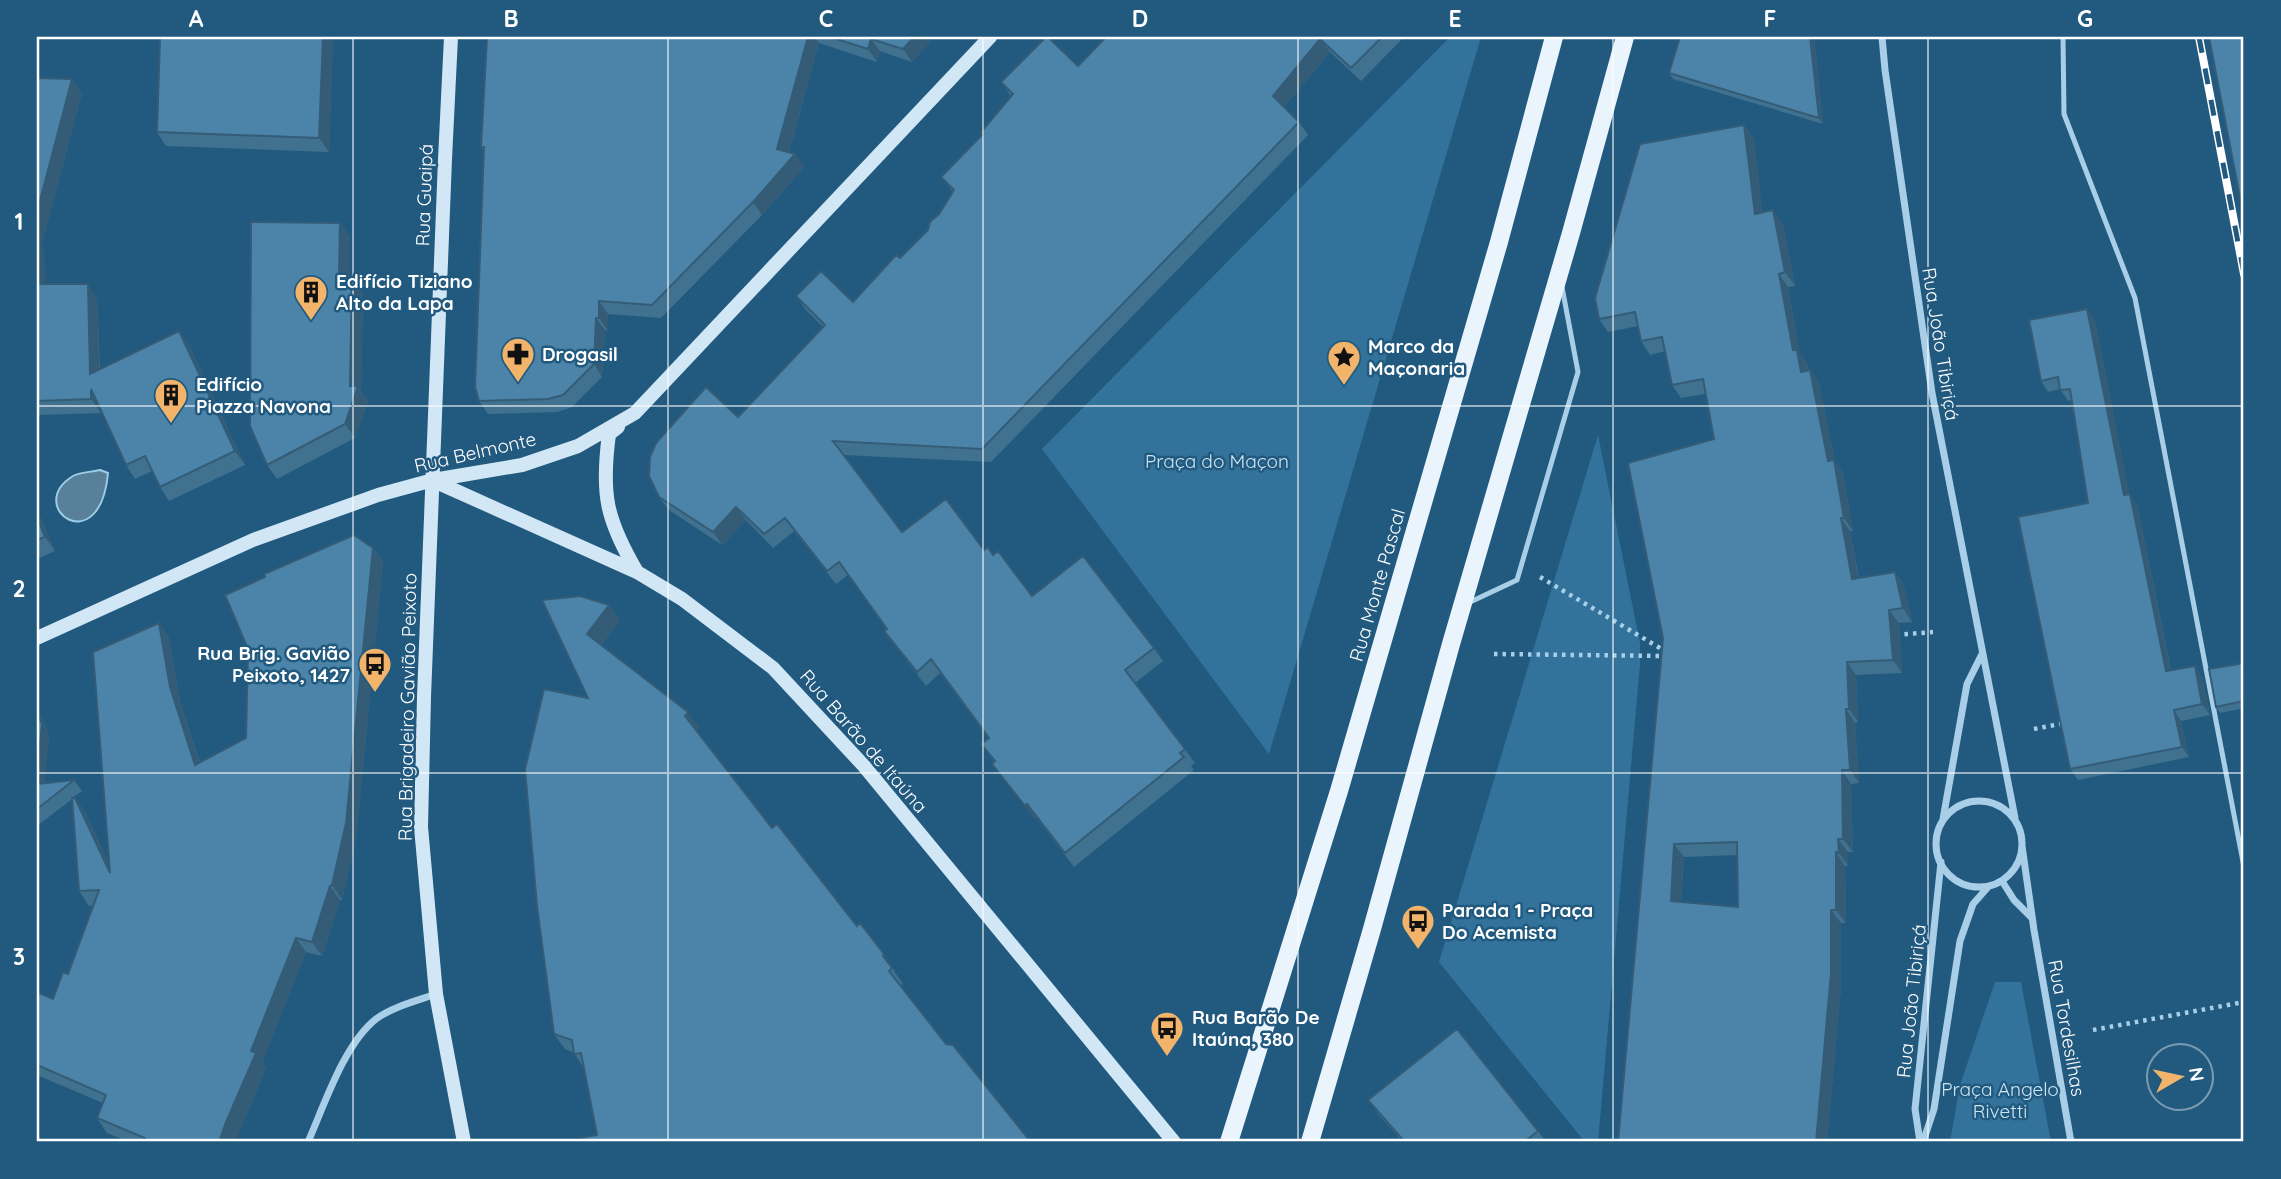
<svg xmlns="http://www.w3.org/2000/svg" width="2281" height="1179" viewBox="0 0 2281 1179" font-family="Quicksand,sans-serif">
	<rect width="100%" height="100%" fill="#225a7f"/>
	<!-- green -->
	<path fill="#33739b" d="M1450 37H1481L1269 754 1042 449Z
		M1598 435 1640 643V664L1598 1142H1585L1439 962Z
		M1995 982H2021L2051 1142H1950L1960 1085Z"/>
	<!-- water -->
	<path fill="#588099" stroke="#9ccce8" stroke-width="2" d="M100 470 108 473C100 562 23 507 73 476 80 472 92 472 100 470Z"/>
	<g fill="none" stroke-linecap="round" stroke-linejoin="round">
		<!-- path -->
		<path stroke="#a8cfe7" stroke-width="4.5" stroke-dasharray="3.5 5" stroke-linecap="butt" d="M1540 577 1665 651
			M1896 635 1933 632
			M1494 654 1666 656
			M2034 729 2065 723
			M2093 1030 2244 1002"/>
		<!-- lane -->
		<path stroke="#a8cfe7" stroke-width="5" d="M2063 37 2064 114 2135 298 2244 867
			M1468 603 1517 580 1578 372 1562 287"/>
		<!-- street -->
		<path stroke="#a8cfe7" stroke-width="7" d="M1882 37 1885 70 1932 393 2015 818
			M1936 844a43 43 0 1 1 86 0a43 43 0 1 1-86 0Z
			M1943 819 1967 684 1982 654
			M2022 846 2034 930 2071 1142
			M2002 881 2014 900 2032 918
			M308 1142C324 1106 344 1044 376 1019 392 1007 416 1001 436 994
			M1920 1142 1915 1109 1941 862
			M1923 1142 1934 1109 1960 941 1973 904 1988 887"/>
		<!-- secondary -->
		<path stroke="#d2e7f6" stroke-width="14" d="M451 37 445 159 424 697 421 827 436 994 464 1142
			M618 427 609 434C601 494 606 519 637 572
			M434 481 637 572 682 599 773 668 864 766 1174 1142
			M37 638 253 540 378 495 433 480 522 465 578 446 635 413 990 37"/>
		<!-- primary -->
		<path stroke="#e9f4fd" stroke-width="18" d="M1229 1142 1339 791 1499 242 1554 37
			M1310 1142 1372 929 1451 644 1571 233 1625 37"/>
		<defs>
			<path id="rail" d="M2199 37 2244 274"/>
		</defs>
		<!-- rail casing -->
		<use href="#rail" stroke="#fff" stroke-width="8"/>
		<!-- rail -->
		<use href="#rail" stroke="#225a7f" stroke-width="5" stroke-dasharray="16" stroke-linecap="butt"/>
	</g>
	<!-- wall -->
	<path fill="#407290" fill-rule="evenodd" d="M160 37H333L329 152 166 146 157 132Z
		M487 37H934L912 62 880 51 877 62 819 43 789 152 804 167 762 215 661 318 608 314V331L605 330 602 377 572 407 557 412 488 414 479 401 484 151 481 147Z
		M1106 37H1404L1361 81 1330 52 1284 107 1299 122 1308 135 991 462 843 455 902 532 984 550 993 555 1032 596 1154 648 1163 661 1135 683 1195 763 1191 766 1194 770 1074 867 1036 817 1035 819 992 764 994 762 981 744 988 738 940 673 926 686 884 631 887 629 848 575 836 584 794 531 773 548 746 520 722 545 669 510 659 497 738 417 823 327 806 310 796 296 853 302 900 258 928 230 953 192 941 177 983 135 1011 96 1001 82 1078 66Z
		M1680 37H1814L1823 124 1673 79 1669 73Z
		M37 78 82 93 41 247 44 253 45 284 97 298 100 370 189 345 245 465 169 501 160 487 152 471 135 479 126 465 101 411V413L37 415Z
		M1744 125 1754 139 1762 212 1783 224 1795 286 1788 287 1800 354 1807 363 1808 370H1810L1819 383 1835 462 1843 473 1853 531H1850L1859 578 1895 572 1904 586 1912 622 1899 623 1902 673 1856 675 1858 722 1855 723 1859 783 1851 784 1853 852H1848V866H1845L1846 923H1841V987L1827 1142H1618L1714 439 1705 394 1681 398 1672 385 1665 351 1650 355 1641 341 1638 326 1608 332 1599 319ZM1737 855 1738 907 1681 902 1684 857Z
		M340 223 350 238V275L363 289 361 391 368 401 355 438 277 479 267 465Z
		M2087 309 2095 320 2129 494 2137 505 2171 670 2202 677 2210 715 2181 721 2189 757 2078 780 2070 769 2088 503 2071 400 2068 401 2060 389 2048 392 2041 381Z
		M37 510 55 551 37 559Z
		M373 548 383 562 356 838 342 900H340L322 956 306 952 262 1063 266 1068 235 1142H130L107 1133 97 1118 103 1103 37 1075V995L53 999 68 974 94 905 89 906 79 891 72 799 37 826V708L49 735 44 783 74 780 82 791 72 798H75L85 812 109 864 159 623 169 638 180 701 200 763 246 738Z
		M609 605 620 621 601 645 699 727 696 731 772 828 895 970 894 971 903 984 597 1135 584 1068 574 1053 565 1049 554 1034 588 698Z
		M2244 663V708L2220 713 2216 707Z
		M1368 1100 1538 1131 1546 1142H1403L1379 1115Z"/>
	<!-- shaded-wall -->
	<path fill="#345c76" d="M323 37H333L329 152 319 138Z
		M808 37H815L819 43 786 162 777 149Z
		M914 37 933 38 912 62 903 49Z
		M1810 37H1814L1823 124 1819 118Z
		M871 39 880 51 877 62 868 49Z
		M1320 39 1330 52 1282 109 1273 96Z
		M72 79 82 93 41 247 44 253 46 299 37 286V212Z
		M1744 125 1754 139 1764 227 1755 214Z
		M795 154 804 167 762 215 753 202Z
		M1773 210 1783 224 1795 286 1785 272Z
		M340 223 350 238V289L339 275Z
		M1779 274 1788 287 1800 354 1807 363 1810 385 1801 372 1793 350Z
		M352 275 363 289 361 391 368 401 355 438 345 424 350 386Z
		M88 284 97 298 100 388 90 374Z
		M599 301 608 314V331L599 318Z
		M2087 309 2095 320 2132 506 2124 495Z
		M596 318 605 330 602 377 594 364Z
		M179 331 189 345 245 465 235 451Z
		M1810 370 1819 383 1835 462 1843 473 1853 531 1844 518 1828 461Z
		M91 389 101 403V413L91 399Z
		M2130 494 2137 505 2173 682 2166 671Z
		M736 507 746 520 722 545 713 532Z
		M37 510 55 551 45 537 37 517Z
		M1841 518 1850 531 1861 593 1852 579Z
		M373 548 383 562 356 838 342 900 332 885Z
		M1895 572 1904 586 1912 622 1903 608Z
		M609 605 620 621 598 649 587 634Z
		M1889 610 1899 623 1902 673 1893 660Z
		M159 623 169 638 180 701 205 780 195 765 170 687Z
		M1847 662 1856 675 1858 722 1849 709Z
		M2195 666 2202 677 2210 715 2202 704Z
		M37 708 49 735 43 795 37 786Z
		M1846 709 1855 723 1859 783 1850 770Z
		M2174 710 2181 721 2189 757 2182 747Z
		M688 712 699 727 696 732 685 716Z
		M1842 770 1851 784 1853 852 1843 839Z
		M75 798 85 812 120 887 110 873Z
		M1027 804 1036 817 1035 819 1025 806Z
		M1838 839 1848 852V866L1839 853Z
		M1674 844 1684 857 1680 914 1671 901Z
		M1836 852 1845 866 1846 923 1836 910Z
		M330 886 340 900 322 956 312 942Z
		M1831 910 1841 923V987L1827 1142H1816Z
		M296 938 306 952 262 1063 266 1068 235 1142H219L251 1051Z
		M884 954 895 970 894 971 883 956Z"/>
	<!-- building -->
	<path fill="#4b84a8" stroke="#345c76" stroke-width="2" fill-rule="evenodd" d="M160 37H323L319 138 157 132Z
		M487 37H808L777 149 795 154 753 202 652 305 599 301V318H596L594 364 563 395 548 399 479 401 475 387 484 147H481Z
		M830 37H914L903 49 871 39 868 49Z
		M1046 37H1048L1078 66 1106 37H1382L1351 68 1320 39 1273 96 1299 122 982 449 833 441 902 532 946 499 984 550 988 547 993 555 998 551 1032 596 1083 556 1154 648 1125 670 1185 749 1180 753 1184 757 1065 853 1027 804 1025 806 992 764 995 761 981 744 989 738 931 659 917 672 884 631 887 629 839 562 827 571 785 518 764 534 736 507 713 532 659 497 649 476 650 457 656 443 706 387 738 417 825 325 796 296 821 271 853 302 896 255 900 258 928 230 930 222 939 214 954 190 941 177 983 134 981 132 1013 94 1001 82Z
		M1680 37H1810L1819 118 1669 73Z
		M2209 37H2244V218Z
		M37 78 72 79 37 212Z
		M1744 125 1755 214 1773 210 1785 272 1779 274 1793 350H1797L1801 372 1810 370 1828 461 1834 460 1844 518H1841L1852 579 1895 572 1903 608 1889 610 1893 660 1847 662 1849 709H1846L1850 770H1842L1843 839H1838L1839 853 1836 852V910H1831V973L1816 1142H1618L1663 638 1628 463 1714 439 1703 379 1672 385 1662 337 1641 341 1635 312 1599 319 1595 298 1640 144ZM1737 842 1738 907 1671 901 1674 844Z
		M251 222 340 223 339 275H352L350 386H358L345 424 267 465 250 426Z
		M37 284H88L90 374 179 331 235 451 160 487 145 456 126 465 91 389V399L37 401Z
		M2087 309 2124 495 2130 494 2166 671 2195 666 2202 704 2174 710 2182 747 2070 769 2018 517 2088 503 2070 389 2060 390 2058 377 2041 381 2029 320Z
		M37 517 45 537 37 540Z
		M354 535 373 548 346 823 332 885 330 886 312 942 296 938 251 1051 256 1053 226 1122 219 1142H144L145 1138 97 1118 106 1095 37 1065V995L38 996 39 993 53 999 63 972 68 974 99 890 79 891 72 798H75L110 873 93 652 159 623 170 687 195 765 246 738 248 649 225 595 265 577 264 574Z
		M580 596 609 605 587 634 688 712 685 716 772 828 777 824 857 926 860 923 884 954 883 956 892 968 889 971 946 1044 953 1045 1031 1142H582L581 1138 597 1135 581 1053 574 1054 572 1040 554 1034 537 906 525 769 544 689 588 698 542 600Z
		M2244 663V701L2216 707 2209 669Z
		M37 713 42 724 37 772Z
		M74 780 37 809V784Z
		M1457 1029 1538 1131 1524 1142H1403L1404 1141 1368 1100Z"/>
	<!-- grid -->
	<path fill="none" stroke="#fff" stroke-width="2" stroke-opacity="0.55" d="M353 37V1142M668 37V1142M983 37V1142M1298 37V1142M1613 37V1142M1928 37V1142M37 406H2244M37 773H2244"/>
	<!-- icons -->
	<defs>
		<symbol id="building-pin" viewBox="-11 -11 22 30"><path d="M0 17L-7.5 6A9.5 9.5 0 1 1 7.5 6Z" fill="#f2b46a" stroke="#225a7f"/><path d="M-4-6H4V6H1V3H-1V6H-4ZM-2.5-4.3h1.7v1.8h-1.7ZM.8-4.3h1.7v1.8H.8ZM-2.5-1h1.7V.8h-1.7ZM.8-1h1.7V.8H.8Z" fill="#111"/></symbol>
		<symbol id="pharmacy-pin" viewBox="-11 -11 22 30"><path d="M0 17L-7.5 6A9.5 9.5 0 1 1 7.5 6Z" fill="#f2b46a" stroke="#225a7f"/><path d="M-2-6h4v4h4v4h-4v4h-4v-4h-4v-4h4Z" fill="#111"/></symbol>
		<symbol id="sight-pin" viewBox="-11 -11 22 30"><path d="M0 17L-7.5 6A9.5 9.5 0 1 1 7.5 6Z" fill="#f2b46a" stroke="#225a7f"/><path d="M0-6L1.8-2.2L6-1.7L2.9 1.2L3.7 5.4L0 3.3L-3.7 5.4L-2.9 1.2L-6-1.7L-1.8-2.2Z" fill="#111"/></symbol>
		<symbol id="bus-pin" viewBox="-11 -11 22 30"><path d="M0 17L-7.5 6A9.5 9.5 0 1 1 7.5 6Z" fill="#f2b46a" stroke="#225a7f"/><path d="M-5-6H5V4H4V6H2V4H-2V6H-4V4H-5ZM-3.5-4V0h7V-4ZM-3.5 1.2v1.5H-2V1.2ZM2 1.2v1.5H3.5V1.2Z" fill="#111"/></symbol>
	</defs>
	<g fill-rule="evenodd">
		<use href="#building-pin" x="292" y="273" width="38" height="52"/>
		<use href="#pharmacy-pin" x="499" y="335" width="38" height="52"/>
		<use href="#sight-pin" x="1325" y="338" width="38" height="52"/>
		<use href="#building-pin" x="152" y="376" width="38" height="52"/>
		<use href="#bus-pin" x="356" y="645" width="38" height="52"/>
		<use href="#bus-pin" x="1399" y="902" width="38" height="52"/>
		<use href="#bus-pin" x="1148" y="1009" width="38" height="52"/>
	</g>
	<g text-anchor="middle" stroke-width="5" stroke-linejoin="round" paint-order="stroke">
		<!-- street labels -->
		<g font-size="19" fill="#fff" stroke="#225a7f">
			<text transform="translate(424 195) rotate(-88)" y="7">Rua Guaipá</text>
			<text transform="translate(1941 344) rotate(81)" y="7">Rua João Tibiriçá</text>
			<text transform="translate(475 452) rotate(-13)" y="7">Rua Belmonte</text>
			<text transform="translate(1377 585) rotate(-74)" y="7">Rua Monte Pascal</text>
			<text transform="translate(407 707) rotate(-89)" y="7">Rua Brigadeiro Gavião Peixoto</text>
			<text transform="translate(864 741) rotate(49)" y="7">Rua Barão de Itaúna</text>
			<text transform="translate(1911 1001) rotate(-84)" y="7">Rua João Tibiriçá</text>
			<text transform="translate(2067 1028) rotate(80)" y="7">Rua Tordesilhas</text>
		</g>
		<!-- poi labels -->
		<g font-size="19" font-weight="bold" fill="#fff" stroke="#225a7f" text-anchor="start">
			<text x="336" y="288">Edifício Tiziano<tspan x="336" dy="22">Alto da Lapa</tspan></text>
			<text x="1368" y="353">Marco da<tspan x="1368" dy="22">Maçonaria</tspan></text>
			<text x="542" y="361">Drogasil</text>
			<text x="196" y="391">Edifício<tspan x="196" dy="22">Piazza Navona</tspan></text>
			<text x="350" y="660" text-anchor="end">Rua Brig. Gavião<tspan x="350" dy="22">Peixoto, 1427</tspan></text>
			<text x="1442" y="917">Parada 1 - Praça<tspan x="1442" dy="22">Do Acemista</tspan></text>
			<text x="1192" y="1024">Rua Barão De<tspan x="1192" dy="22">Itaúna, 380</tspan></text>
		</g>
		<!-- park labels -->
		<g font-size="19" fill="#cbe5f5" stroke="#225a7f">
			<text x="1217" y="468">Praça do Maçon</text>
			<text x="2000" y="1096">Praça Angelo<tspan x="2000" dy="22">Rivetti</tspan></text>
		</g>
	</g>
	<!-- border -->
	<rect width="2281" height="1179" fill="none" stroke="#225a7f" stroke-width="77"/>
	<!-- north arrow -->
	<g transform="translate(2180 1077) rotate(81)"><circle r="33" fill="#225a7f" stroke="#7a9cb2" stroke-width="2"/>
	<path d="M0-5L12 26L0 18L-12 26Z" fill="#f2b46a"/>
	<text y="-10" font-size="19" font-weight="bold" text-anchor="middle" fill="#ffffff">N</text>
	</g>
	<rect x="38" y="38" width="2204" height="1102" fill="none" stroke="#fff" stroke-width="2.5"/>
	<g font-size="23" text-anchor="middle" font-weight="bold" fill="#fff">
		<text x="196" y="27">A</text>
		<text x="511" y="27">B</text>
		<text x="826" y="27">C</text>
		<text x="1140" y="27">D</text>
		<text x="1455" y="27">E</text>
		<text x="1770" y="27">F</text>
		<text x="2085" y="27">G</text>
		<text x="19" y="230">1</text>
		<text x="19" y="597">2</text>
		<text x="19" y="965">3</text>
	</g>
</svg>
